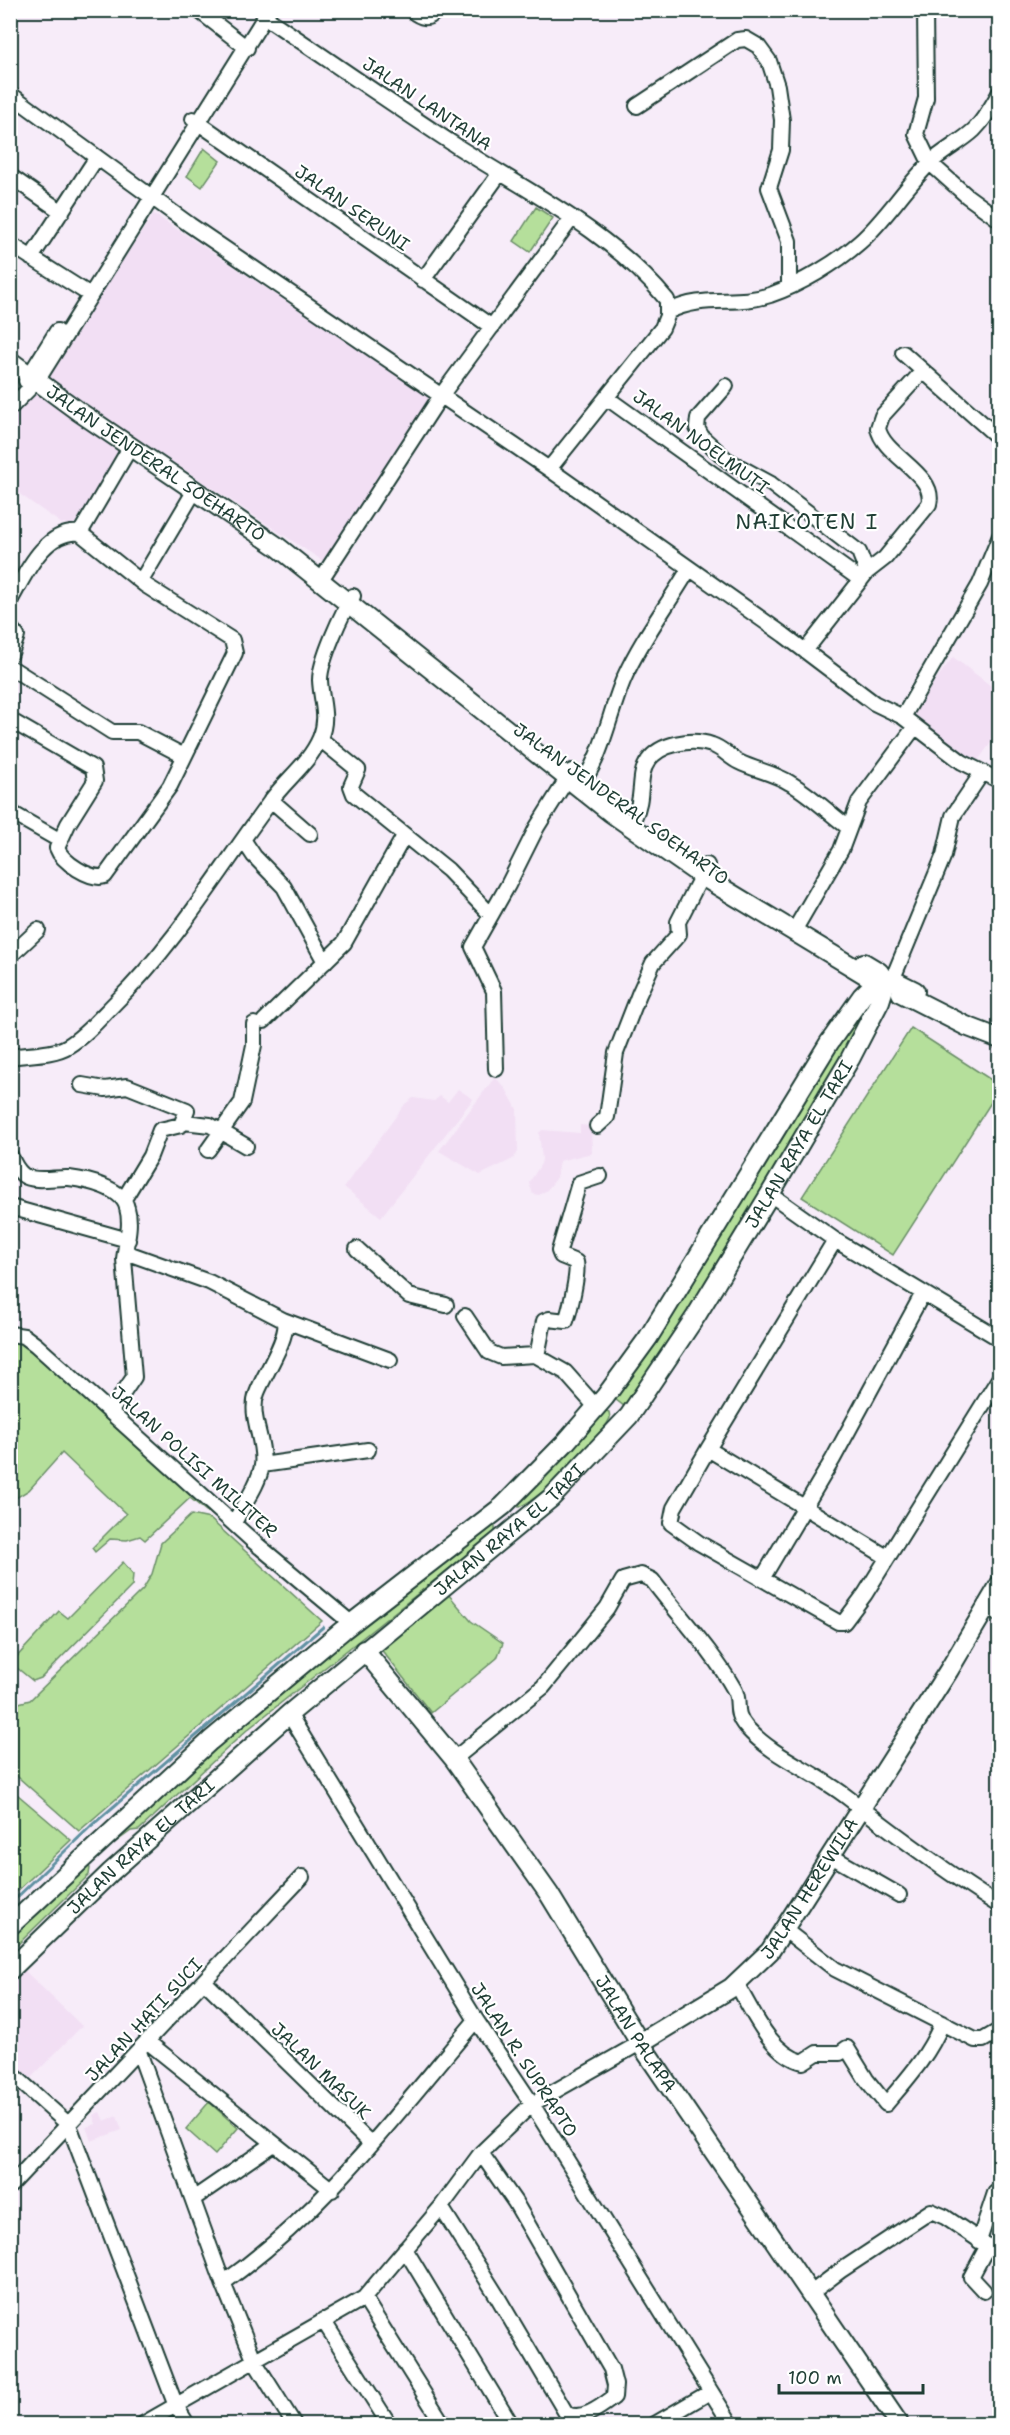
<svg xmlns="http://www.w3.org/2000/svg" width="1010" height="2435" viewBox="0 0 1010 2435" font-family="'Shantell Sans',sans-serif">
	<rect width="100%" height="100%" fill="#f7ecf9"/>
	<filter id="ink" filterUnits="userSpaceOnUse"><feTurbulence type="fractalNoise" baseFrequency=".0167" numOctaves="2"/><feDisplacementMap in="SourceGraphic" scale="12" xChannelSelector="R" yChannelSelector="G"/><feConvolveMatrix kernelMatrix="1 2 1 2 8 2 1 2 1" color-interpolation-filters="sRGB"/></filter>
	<g filter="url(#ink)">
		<!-- built -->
		<path fill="#f2dff4" d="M154 214 433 398 323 561 44 377Z
			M28 387 124 454 71 528 64 523 62 524 11 488V412Z
			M953 657 999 692V732L973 767 907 718Z
			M495 1077 506 1089 517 1109 518 1152 513 1159 480 1175 439 1151Z
			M458 1089 473 1099 381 1217 344 1187 405 1104 413 1098 434 1101 440 1096 448 1102Z
			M580 1125 591 1126 592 1153 559 1161 556 1179 547 1190 539 1195 533 1194 529 1183 541 1164 542 1159 539 1133 542 1130 580 1133Z
			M22 1968 82 2026 27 2082 11 2066 10 1979Z
			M100 2112 104 2121 117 2116 122 2130 91 2141 86 2127 96 2124 93 2115Z"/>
		<!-- green -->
		<path fill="#b5df9b" stroke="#6a8e68" stroke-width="1.5" d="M204 148 220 161 202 187 187 176Z
			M536 207 553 218 530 252 514 241Z
			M871 999 832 1073 690 1311 631 1402 624 1406 615 1399 790 1112Z
			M911 1028 999 1085V1090L893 1255 802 1197Z
			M10 1337 32 1350 214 1511 211 1515 190 1498 145 1540 140 1536 127 1540 110 1539 95 1552 92 1548 126 1514 62 1453 29 1490 11 1501Z
			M604 1410 609 1412 610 1418C598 1443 544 1496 519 1507L513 1499Z
			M191 1515 210 1519 322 1621 79 1831 11 1771V1705L30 1700 143 1589 152 1574 161 1543Z
			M495 1524V1532L247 1730 139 1830 131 1831 113 1844 110 1843 219 1736Z
			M123 1562 133 1574 132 1586 41 1678 33 1681 11 1663 59 1611 68 1618Z
			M448 1594 471 1621 503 1643 497 1658 431 1713 380 1648Z
			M11 1789 71 1840 11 1897Z
			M86 1864 90 1868 89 1875 11 1951V1932Z
			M209 2102 238 2128 215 2155 186 2129Z"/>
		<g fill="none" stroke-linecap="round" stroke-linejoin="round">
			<!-- stream -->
			<path stroke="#5e90a1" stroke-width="3" d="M10 1904 91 1826 323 1627"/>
			<!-- river -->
			<path stroke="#88c8e9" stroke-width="18" d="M794 10H800"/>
			<defs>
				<path id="minor" d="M198 10 247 48
					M411 10C421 18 428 21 437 10
					M925 10 926 98 916 134 930 163 967 196 1000 220
					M265 17C329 60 393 105 458 147 531 193 612 233 667 300V316L662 328 549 469
					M10 94 190 225 549 469 784 635 874 703 903 717 962 762 1000 781
					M637 106 737 40 746 39 758 46 769 61 777 86 782 120 781 150 769 188 789 241V287
					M193 119 492 327
					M10 176 62 212
					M10 244 84 291
					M31 258 97 157
					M423 280 500 173
					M667 312C706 293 733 307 770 295 801 284 835 264 860 242 886 219 905 187 930 163 943 151 961 142 974 130 985 119 992 106 1000 92
					M903 353 1000 439
					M26 381 57 331
					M726 386 698 418 697 428 702 437 727 460 771 484 859 552 867 572
					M607 398 861 580
					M10 408 37 381 269 10
					M324 575 440 397 572 218
					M141 581 195 490
					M10 601C25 575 44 529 80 533
					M10 627 17 636 10 656
					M805 651 867 572 885 558 929 504C937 474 883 456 878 428L882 416 922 372
					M10 667 112 732H138L184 756
					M903 717 980 584 1000 536
					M10 720 93 768 95 781 68 824 57 848C62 862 91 881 105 876L170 786 235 653 232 640 145 585 80 533 131 446
					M320 739 358 770 351 786 354 794 448 870 491 915
					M579 786C602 761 610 709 625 676 642 638 668 605 689 569
					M271 800 310 834
					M10 812 59 840
					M634 818C645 796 637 776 648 761 660 743 692 738 712 745 722 748 729 757 739 762 755 770 774 773 790 783 811 795 829 813 849 828
					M244 841 254 856 284 887 325 962
					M798 924 841 850 859 802 914 728
					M10 956 38 930
					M893 978 944 855 953 816 982 773
					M264 1021 344 943 404 836
					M10 1057C28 1054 53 1055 68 1046 86 1035 100 1018 115 1003 176 943 219 871 270 802 285 780 309 764 320 738 329 717 321 702 320 680 320 661 342 612 353 596
					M496 1069 494 991 473 947 508 885 537 827 572 771
					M82 1085 105 1089 127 1086 187 1110 181 1125 160 1130 150 1156 124 1199
					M184 1122 210 1125 246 1146
					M597 1126 607 1117 616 1053 639 994 653 963 679 934 678 922 707 865
					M208 1150 242 1102 254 1045V1024
					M10 1155C13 1162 17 1170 23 1175 34 1183 56 1177 69 1178 87 1180 123 1188 127 1208 132 1225 126 1242 124 1259L134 1377 111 1411
					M770 1194 835 1240
					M10 1207 128 1240
					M357 1249 409 1296 446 1305
					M125 1252 209 1282 285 1321C289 1338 263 1376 257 1393 248 1417 266 1441 262 1466 258 1486 243 1505 234 1523
					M465 1316 489 1352 501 1357 535 1355 565 1372 596 1407
					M283 1320 390 1360
					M10 1334 24 1336 36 1345 254 1542 351 1623
					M1000 1339 835 1240 708 1449 674 1508 671 1523 699 1543 838 1622H844L865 1594 1000 1377
					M537 1356 544 1321 549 1319 566 1321C570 1310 579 1272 576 1262L561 1256 559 1251 579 1183 600 1176
					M708 1449 887 1557
					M262 1465 368 1450
					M762 1579 833 1459 923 1293
					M986 1607 1000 1615
					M289 1714 476 2020 532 2104 731 2424
					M454 1759 543 1687 607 1608 623 1580 641 1575 652 1580C679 1616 712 1650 734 1689 742 1702 732 1711 746 1727 774 1758 814 1771 847 1797 896 1835 947 1873 1000 1906
					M831 1856 899 1895
					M785 1930 835 1969 975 2040H983L1000 2030
					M204 1981 371 2144
					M736 1983C752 2010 770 2054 803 2062L817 2053H840L847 2048 866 2079 886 2104C908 2078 929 2055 942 2023
					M148 2042 332 2190
					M139 2052 223 2283 255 2362 294 2424
					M10 2072 69 2125 176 2406 187 2424
					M10 2186 302 1877
					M193 2199 273 2144
					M441 2207 497 2296 566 2413C581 2423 602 2406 614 2397L615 2385 611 2369 596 2343 515 2202 481 2153
					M979 2241 995 2193
					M405 2249 511 2424
					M223 2283C324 2212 396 2114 476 2020
					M984 2291 971 2277 987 2247
					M811 2293 840 2271 931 2211 945 2217 1000 2254
					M364 2298 443 2424
					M323 2320 389 2424
					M143 2424 364 2298 441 2207 481 2153 532 2104 640 2043
					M655 2424 710 2392"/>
				<g id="major">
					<path id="s1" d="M10 361 78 411 278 547 610 812 702 876 871 978"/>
					<path d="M901 993 966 1026 1000 1039"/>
					<path id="s2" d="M364 1650 454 1759 549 1894 640 2043 899 2424"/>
					<path d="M10 1926 210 1741 343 1630 503 1506 565 1443 605 1397 648 1338 829 1043 862 996 879 979 893 980 915 991"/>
					<path id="s3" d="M10 1970 111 1872 289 1714 551 1498 629 1416 696 1316 770 1194 850 1059 880 1001 886 982 879 972 864 963"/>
					<path id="s4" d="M640 2043 731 1988 770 1951 949 1670 1000 1584"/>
				</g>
			</defs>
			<!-- minor casing -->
			<use href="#minor" stroke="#1f3d34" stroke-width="18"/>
			<!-- major casing -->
			<use href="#major" stroke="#1f3d34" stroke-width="22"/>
			<!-- minor -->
			<use href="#minor" stroke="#fff" stroke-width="14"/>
			<!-- major -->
			<use href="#major" stroke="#fff" stroke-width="18"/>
		</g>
	</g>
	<g text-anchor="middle" stroke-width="4.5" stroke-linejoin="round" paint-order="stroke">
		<!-- street labels -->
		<g font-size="18" fill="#1f3d34" stroke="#fff">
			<text transform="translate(427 104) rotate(34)" y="6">JALAN LANTANA</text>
			<text transform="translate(352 208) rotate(35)" y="6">JALAN SERUNI</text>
			<text transform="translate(701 442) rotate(36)" y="6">JALAN NOELMUTI</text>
			<text dy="6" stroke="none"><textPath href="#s1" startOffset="178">JALAN JENDERAL SOEHARTO</textPath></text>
			<text transform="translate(621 804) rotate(36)" y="6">JALAN JENDERAL SOEHARTO</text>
			<text dy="6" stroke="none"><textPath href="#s3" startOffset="1152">JALAN RAYA EL TARI</textPath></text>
			<text transform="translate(194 1462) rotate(42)" y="6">JALAN POLISI MILITER</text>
			<text dy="6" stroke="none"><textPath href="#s3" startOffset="666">JALAN RAYA EL TARI</textPath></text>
			<text dy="6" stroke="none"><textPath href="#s3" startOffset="180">JALAN RAYA EL TARI</textPath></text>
			<text dy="6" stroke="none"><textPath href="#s4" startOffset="234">JALAN HEREWILA</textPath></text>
			<text transform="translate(144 2020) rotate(-47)" y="6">JALAN HATI SUCI</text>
			<text dy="6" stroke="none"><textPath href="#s2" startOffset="471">JALAN PALAPA</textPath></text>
			<text transform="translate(524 2060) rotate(57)" y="6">JALAN R. SUPRAPTO</text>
			<text transform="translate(321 2071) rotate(44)" y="6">JALAN MASUK</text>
		</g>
		<!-- quarter labels -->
		<g font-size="21" letter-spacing="1.5" fill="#1f3d34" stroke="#fff">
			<text x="807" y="529">NAIKOTEN I</text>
		</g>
	</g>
	<!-- margin -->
	<rect width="1010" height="2435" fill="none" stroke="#fff" stroke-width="36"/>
	<rect x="18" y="18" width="974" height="2399" fill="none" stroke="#1f3d34" stroke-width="2" filter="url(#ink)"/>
	<!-- scale -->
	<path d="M779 2384v9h144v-9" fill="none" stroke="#1f3d34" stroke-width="3"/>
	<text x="788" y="2384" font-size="18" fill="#1f3d34" stroke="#ffffff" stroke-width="4.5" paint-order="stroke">100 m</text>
</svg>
